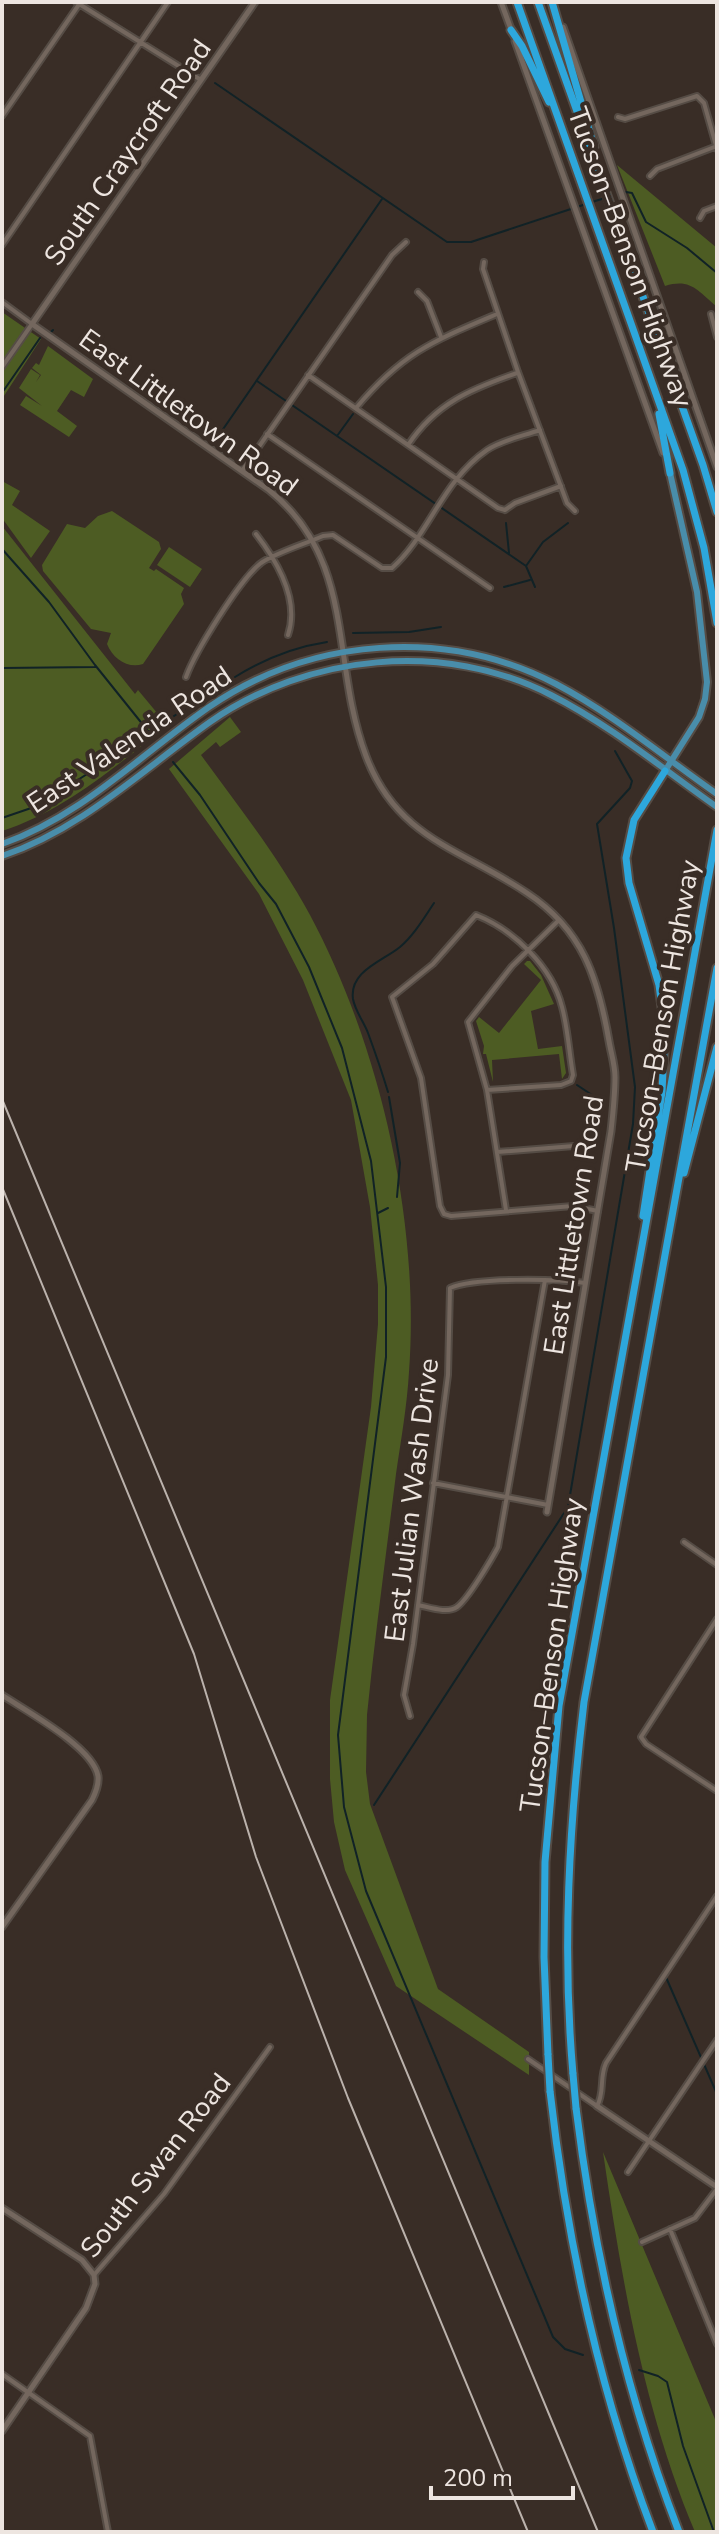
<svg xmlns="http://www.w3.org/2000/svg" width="719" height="2534" viewBox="0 0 719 2534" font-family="'Nunito Sans',sans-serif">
	<rect width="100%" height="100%" fill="#392d26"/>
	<!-- green -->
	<path fill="#4d5c23" d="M617 165 717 248V307C698 291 691 278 665 286Z
		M2 312 41 339 2 399Z
		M48 346 93 379 84 397 71 390 57 411 77 426 69 437 20 405 26 396 42 406 19 388 31 369 40 375 36 382 41 375 32 368 36 363 39 365Z
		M2 481 20 491 12 505 50 531 31 558 2 518Z
		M112 511 159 542 161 549 149 568 154 571 156 569 184 588 181 594 184 604 143 664C128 669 113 659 107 644L111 633 91 629 43 571 42 565 67 524 85 528 98 516Z
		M2 526 135 694 138 690 168 726C116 765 65 811 2 831Z
		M169 547 202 569 190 587 157 565Z
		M230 717 241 732 220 747 216 742 201 755C239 807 279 858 310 915 381 1048 420 1222 409 1372 407 1406 401 1440 396 1474 386 1555 375 1635 367 1715L366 1772 370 1804 438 1989 529 2052V2075L396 1986 345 1870 334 1822 330 1779V1700L371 1407 378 1324V1285L370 1207 351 1100 303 980 259 894 169 769Z
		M527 961H530L541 975 554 1004 531 1011 538 1049 562 1046 566 1073 562 1079 559 1054 492 1060 493 1082 486 1054H483L484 1046 476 1021 479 1017 499 1033 541 980 524 964Z
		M603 2152 717 2424V2532H695C644 2411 622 2282 603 2152Z"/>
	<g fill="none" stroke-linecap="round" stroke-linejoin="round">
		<!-- stream -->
		<path stroke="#112226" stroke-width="2" d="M215 83 447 242H471L586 204
			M626 192 632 193 646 222 687 248 717 273
			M592 202 605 198
			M50 333 53 330
			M257 381 526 566
			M4 390 40 338
			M219 435 382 199
			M337 436 353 414
			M506 523 509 553
			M2 549 49 602 95 665 152 736
			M504 587 530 580
			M535 587 526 566 543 542 568 523
			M353 633 409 632 441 627
			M2 668 96 667
			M235 677C264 659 294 647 327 642
			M168 720 222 684
			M139 738 161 724
			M125 747 135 742
			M173 762 200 795 259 883 276 904 309 967 342 1048 371 1161 386 1287V1357L338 1735 344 1807 366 1891 553 2337 565 2349 583 2355
			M2 818 37 806 106 762
			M577 1085 598 1099
			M388 1092C382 1072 375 1052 368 1033 364 1022 355 1011 353 999 349 971 383 961 400 947 414 935 424 918 434 903
			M389 1097 400 1163 397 1197
			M378 1213 388 1208
			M374 1805 568 1507 633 1124 635 1087 614 928 597 824 630 788 632 781 615 751
			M665 1975 717 2094
			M639 2370 658 2376 667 2382 683 2446 714 2532"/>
		<defs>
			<path id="minor" d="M76 2 201 80
				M2 116 80 3
				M618 117 625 119 697 96 704 103 717 149
				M650 176 657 169 717 146
				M700 218 704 211 717 206
				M2 245 168 2
				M484 262 483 269 518 372 567 503 575 511
				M418 292 427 301 441 337
				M2 302 32 324 2 367
				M711 314 717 337
				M308 375 498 508 505 510
				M356 408C402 353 433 341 497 314
				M267 434 490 588
				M408 445C436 403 471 389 517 373
				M242 471 392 255 406 242
				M505 510 515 503 561 486
				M256 534C277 561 300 599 288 635
				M186 677C195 652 240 579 261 563 277 552 305 544 323 536L333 535 382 568H392C429 535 442 481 487 450 502 440 523 436 540 430
				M487 1090 561 1085 571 1081 573 1075C569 1052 568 1029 562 1007 552 967 514 930 476 915L433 964 392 997 421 1078 440 1206 444 1214 451 1216 573 1206 598 1211
				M497 1152 574 1146 586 1148
				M506 1210 487 1090 468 1022 512 966 559 920
				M433 1483 548 1505
				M684 1542 717 1565
				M418 1605C429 1607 447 1614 457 1607 468 1599 491 1560 498 1547L545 1280
				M717 1619 641 1737 646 1744 717 1791
				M410 1716 404 1695 413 1644 448 1375 450 1288C475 1277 557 1279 585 1283
				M528 2059 597 2106C605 2092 599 2078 606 2063L717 1896
				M628 2172 717 2040
				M670 2229 717 2344
				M642 2242 695 2218 717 2189
				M94 2275 164 2194 270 2047
				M2 2374 90 2436 108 2532"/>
			<path id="tertiary" d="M255 2 32 324 269 490C357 561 330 661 366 756 397 839 462 849 527 893 583 930 598 978 609 1041 611 1053 615 1065 615 1077 615 1095 613 1113 611 1131L547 1512
				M2 1695C26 1711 93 1747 98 1776 99 1784 96 1792 92 1800L2 1927
				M597 2106 717 2187
				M2 2208 82 2260 94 2275 95 2284 86 2308 2 2431"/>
			<path id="secondary" d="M501 2 512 32
				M563 27 717 467
				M515 41 663 453"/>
			<path id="primary" d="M665 771 699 717 705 699 707 682 697 592 670 473
				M2 844C82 816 141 754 209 707 311 637 446 627 556 684 613 714 664 757 717 794
				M2 856C82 829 142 770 210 722 307 654 445 640 551 695 610 725 663 769 717 807"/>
			<path id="motorway" d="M517 2 683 470 704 548 717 623
				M538 2 703 465 717 512
				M552 2 594 147
				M511 30 522 46 549 102
				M659 414 670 473
				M684 1173 717 1047
				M643 1216 662 1092 665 1029 659 985 629 883 626 858 634 820 665 771
				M548 2055 544 1957 545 1862 559 1706 717 830
				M573 2074C562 1949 569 1826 584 1702L717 968
				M550 2091C567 2242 599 2390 653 2532
				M576 2108C594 2253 626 2395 679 2532"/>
		</defs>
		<!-- minor casing -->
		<use href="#minor" stroke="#554c45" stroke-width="8"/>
		<!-- tertiary casing -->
		<use href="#tertiary" stroke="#554c45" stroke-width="9"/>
		<!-- secondary casing -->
		<use href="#secondary" stroke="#554c45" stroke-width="9"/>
		<!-- primary casing -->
		<use href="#primary" stroke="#554c45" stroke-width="10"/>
		<!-- motorway casing -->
		<use href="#motorway" stroke="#554c45" stroke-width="11"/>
		<!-- minor -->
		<use href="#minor" stroke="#74675e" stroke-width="4"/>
		<!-- tertiary -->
		<use href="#tertiary" stroke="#74675e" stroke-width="5"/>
		<!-- secondary -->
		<use href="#secondary" stroke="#74675e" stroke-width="5"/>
		<!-- primary -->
		<use href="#primary" stroke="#498daa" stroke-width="6"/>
		<!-- motorway -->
		<use href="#motorway" stroke="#2da7dc" stroke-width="7"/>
		<!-- rail -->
		<path stroke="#bbb2ac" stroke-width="2" d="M2 1099 598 2532
			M2 1187 194 1654 256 1857 348 2098 528 2532"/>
		<defs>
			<path id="motorway-bridge" d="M548 2055 550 2091
				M573 2074 576 2108"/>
		</defs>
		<!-- motorway-bridge casing -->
		<use href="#motorway-bridge" stroke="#554c45" stroke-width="11" stroke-linecap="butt"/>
		<!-- motorway-bridge -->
		<use href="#motorway-bridge" stroke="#2da7dc" stroke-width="7"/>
	</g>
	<g text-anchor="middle" stroke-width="8" stroke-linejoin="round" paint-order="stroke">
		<!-- street labels -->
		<g font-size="28" fill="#ede5e0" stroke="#392d26">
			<text transform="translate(127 152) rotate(-55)" y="10">South Craycroft Road</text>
			<text transform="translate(631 257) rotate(70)" y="10">Tucson–Benson Highway</text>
			<text transform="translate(189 412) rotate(36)" y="10">East Littletown Road</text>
			<text transform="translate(129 739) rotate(-34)" y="10">East Valencia Road</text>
			<text transform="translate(662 1016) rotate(-80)" y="10">Tucson–Benson Highway</text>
			<text transform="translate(573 1225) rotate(-81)" y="10">East Littletown Road</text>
			<text transform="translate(411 1500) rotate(-83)" y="10">East Julian Wash Drive</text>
			<text transform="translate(551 1655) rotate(-82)" y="10">Tucson–Benson Highway</text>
			<text transform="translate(155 2165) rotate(-52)" y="10">South Swan Road</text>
		</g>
	</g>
	<!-- border -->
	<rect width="719" height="2534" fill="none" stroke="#ede5e0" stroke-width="8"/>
	<!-- scale -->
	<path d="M431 2486v12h142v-12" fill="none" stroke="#ede5e0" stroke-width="4"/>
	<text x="443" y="2486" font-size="24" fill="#ede5e0" stroke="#392d26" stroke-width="6" paint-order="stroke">200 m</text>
</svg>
